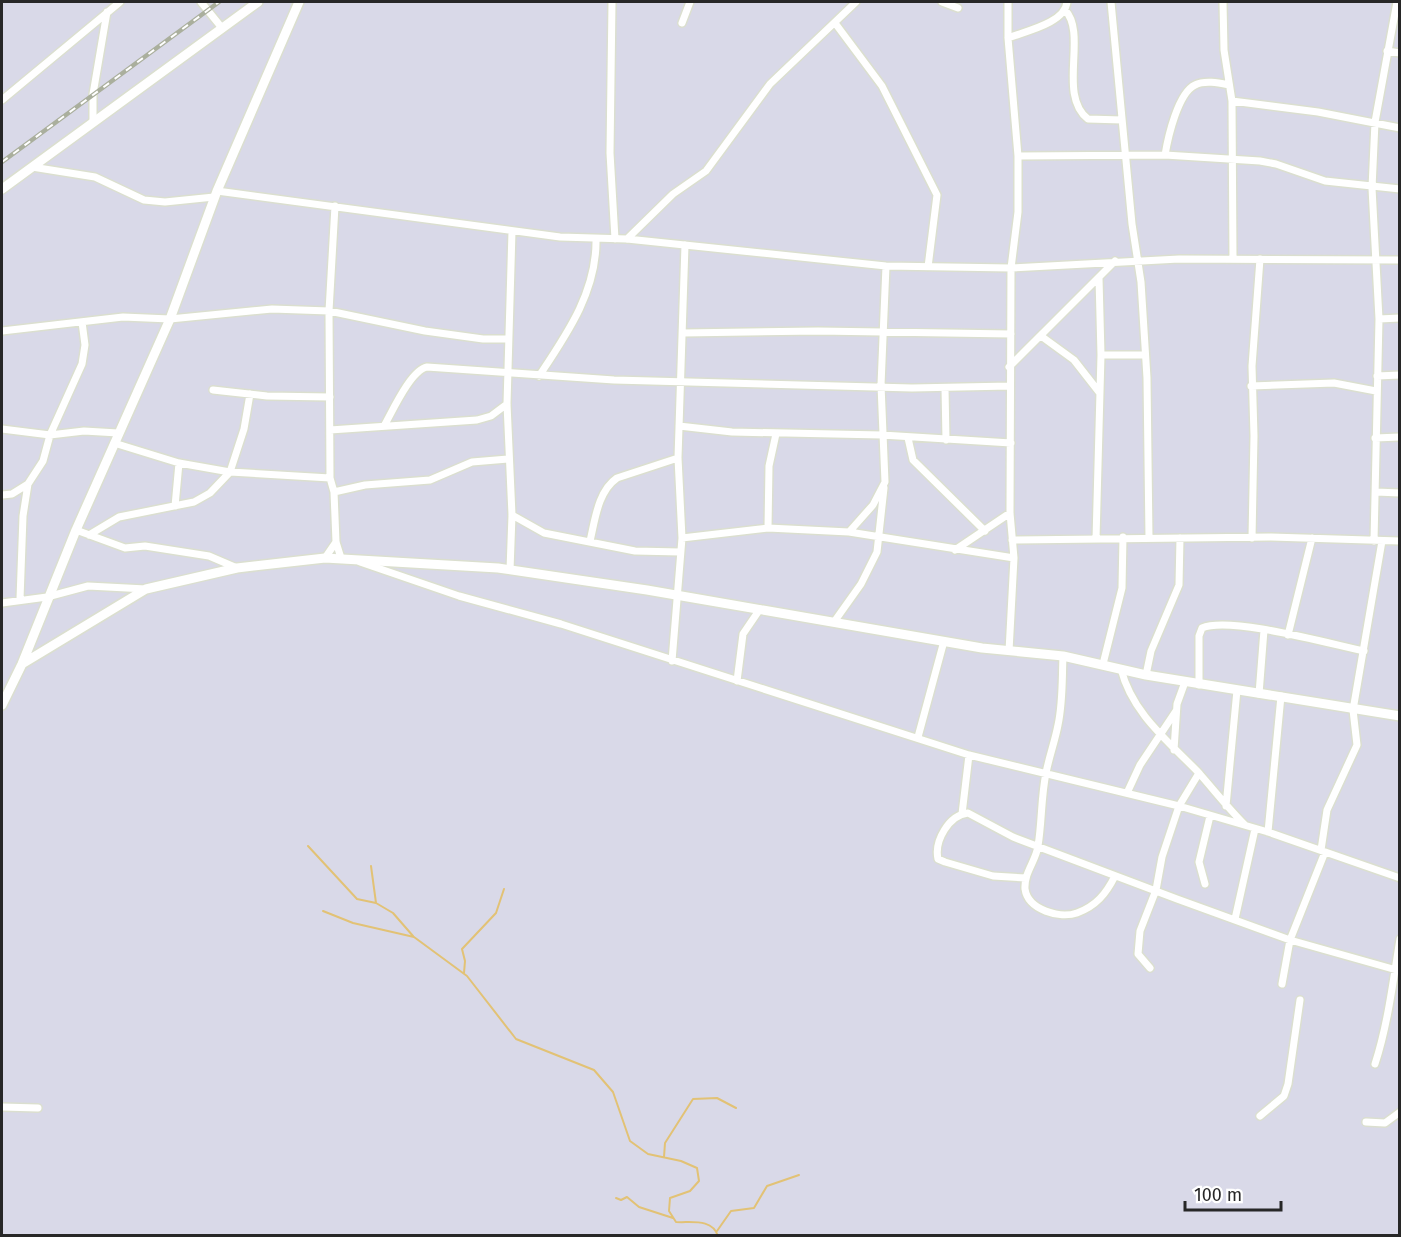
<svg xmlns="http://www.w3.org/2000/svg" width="1401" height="1237" viewBox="0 0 1401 1237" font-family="'Fira Sans',sans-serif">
	<rect width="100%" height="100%" fill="#d9d9e8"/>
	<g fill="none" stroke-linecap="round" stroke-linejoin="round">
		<!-- stream -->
		<path stroke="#e2c275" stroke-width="2" d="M308 846 357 899 376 903 393 913 413 936
			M371 866 376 903
			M323 911 353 923 414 937 467 976 516 1039 594 1070 613 1092 630 1141 648 1154 681 1161 697 1168 699 1181 690 1191 670 1198 669 1211 676 1222C691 1223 712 1218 718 1236
			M464 973 465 961 462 949 496 913 504 889
			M664 1157 665 1143 693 1099 717 1098 736 1108
			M616 1198 621 1200 627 1197 639 1207 673 1218
			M717 1231 731 1211 754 1208 767 1186 799 1175"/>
		<defs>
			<path id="street" d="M201 2 222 28
				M612 2 610 153 615 239
				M942 2 958 8
				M1008 2V38L1018 156V212L1011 268 1010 513 1014 558 1009 651
				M1111 2 1132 224 1141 282 1147 378 1149 538
				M1223 2 1224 50 1232 101 1233 259
				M1065 10C1088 34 1057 95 1088 119L1122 120
				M682 23 690 2
				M835 23 882 86 937 195 928 267
				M1008 38C1026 31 1065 23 1067 2
				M1387 51 1400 53
				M2 100 120 2
				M1232 101 1318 112 1400 128
				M93 122V94L107 12
				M1165 155C1168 137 1178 93 1195 85 1205 80 1219 83 1229 85
				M1018 156 1165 155 1260 161 1276 164 1325 181 1400 189
				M32 167 95 177 144 200 165 202 214 197
				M217 191 560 237 627 239 886 266 1011 268 1179 259 1400 260
				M335 206 329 311 330 478 334 492 336 542 341 558
				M627 239 673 194 706 171 770 84 856 2
				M1379 319 1400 318
				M2 331 123 317 170 319 272 309 329 311 425 331 483 339H508
				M683 333 818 331 1011 334
				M1041 336 1074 360 1099 392
				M1101 355H1145
				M1009 367 1115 261
				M539 376C567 334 597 291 596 239
				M1377 376 1400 375
				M1251 386 1334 383 1376 391
				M945 388 946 440
				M213 390 267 396 330 397
				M384 426C393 410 411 370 427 367L614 380 912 388 1010 386
				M679 426 732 432 882 435 1011 443
				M2 429 50 435 84 431 118 433
				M330 430 477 420 491 416 507 404
				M908 438 913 460 985 531
				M1375 438 1400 437
				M114 443 179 463 230 472 330 478
				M334 492 365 485 430 480 472 462 508 459
				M1376 492 1400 493
				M2 495 12 494 28 484
				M175 506 179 463
				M512 515 544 533 635 551 680 552
				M768 528 769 466 776 434
				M76 530 125 548 145 546 209 556 237 568
				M849 532 1014 558
				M89 535 119 517 194 502 210 493 230 472 244 429 250 394
				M682 538 768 528 849 532 873 505 885 482 881 385 886 266
				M1252 538 1254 436 1252 366 1260 259
				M1096 539 1101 355 1099 278
				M1012 540 1271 537 1400 541
				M590 541C595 520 598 491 617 478L678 458
				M1374 541 1379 319 1372 188 1375 122 1397 2
				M955 550 1010 513
				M325 558 336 542
				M360 562 459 596 561 624 969 755 1179 806 1268 832 1400 878
				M510 570 512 515 507 404 512 231
				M20 599 23 516 28 484 43 461 50 435 82 364 85 345 82 322
				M2 603 47 597 88 586 146 589
				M834 622 861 584 877 552 884 488
				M1288 635 1312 538
				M1063 656C1062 679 1063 702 1058 725 1055 741 1049 757 1046 773 1041 797 1042 822 1038 846 1036 861 1024 872 1025 889 1028 910 1060 919 1077 913 1096 906 1106 894 1115 876
				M672 661 682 538 678 458 685 245
				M1103 664 1122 588 1123 537
				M1121 669C1132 713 1168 741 1198 772 1214 790 1228 808 1245 825
				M1146 675 1151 651 1179 585 1180 538
				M737 681 743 634 760 609
				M1199 685V636L1202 628C1230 616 1330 644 1364 651
				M1259 694 1264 630
				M918 737 944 641
				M1174 750 1177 704 1185 682
				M1127 793 1140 765 1176 711
				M1226 806 1237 690
				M962 814 969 755
				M1268 832 1281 696
				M1321 850 1327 810 1357 745 1353 710 1382 541
				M1026 878 993 876 945 862 938 859C934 841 949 815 968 813L1013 837 1177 899 1290 940 1400 971
				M1205 884 1199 862 1210 816
				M1235 919 1255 829
				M1150 968 1138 954 1140 931 1156 890 1162 857 1179 806 1199 773
				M1282 984 1290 940 1325 852
				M1375 1064C1388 1024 1393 981 1400 939
				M2 1107 38 1108
				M1260 1116 1284 1096 1288 1084 1300 1000
				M1366 1122 1385 1123 1400 1112"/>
			<path id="secondary" d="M2 189 258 2
				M22 664 146 589 237 568 325 558 498 568 647 590 982 648 1063 656 1146 675 1400 716
				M2 705 22 664 76 530 170 319 217 191 299 2"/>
		</defs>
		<!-- street casing -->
		<use href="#street" stroke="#dbdfcf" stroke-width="10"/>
		<!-- secondary casing -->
		<use href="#secondary" stroke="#dbdfcf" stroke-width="12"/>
		<!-- street -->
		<use href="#street" stroke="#fff" stroke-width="7"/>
		<!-- secondary -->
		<use href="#secondary" stroke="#fff" stroke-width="9"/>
		<defs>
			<path id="rail" d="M2 162 219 2"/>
		</defs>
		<!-- rail casing -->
		<use href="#rail" stroke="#aaaf9d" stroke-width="4.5"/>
		<!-- rail -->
		<use href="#rail" stroke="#fff" stroke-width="2" stroke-dasharray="7" stroke-linecap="butt"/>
	</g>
	<!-- border -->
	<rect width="1401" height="1237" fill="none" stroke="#272727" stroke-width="6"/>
	<!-- scale -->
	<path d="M1185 1201v9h96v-9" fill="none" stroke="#272727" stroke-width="3"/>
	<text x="1194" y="1201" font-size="18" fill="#272727" stroke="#ffffff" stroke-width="4.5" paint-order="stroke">100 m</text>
</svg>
